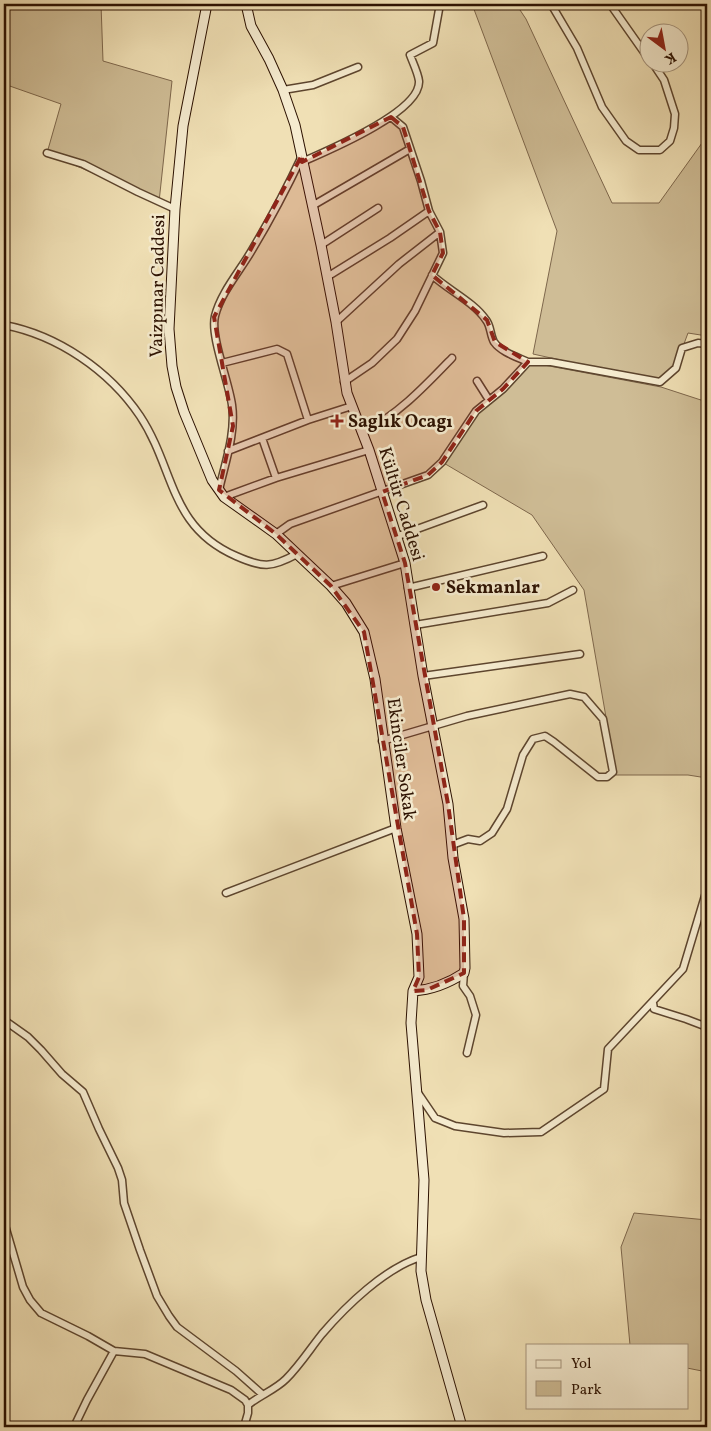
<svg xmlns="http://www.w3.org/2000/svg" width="711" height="1431" viewBox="0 0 711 1431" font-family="Vollkorn,serif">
	<rect width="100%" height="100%" fill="#f0e0b5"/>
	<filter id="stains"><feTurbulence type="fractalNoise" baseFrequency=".004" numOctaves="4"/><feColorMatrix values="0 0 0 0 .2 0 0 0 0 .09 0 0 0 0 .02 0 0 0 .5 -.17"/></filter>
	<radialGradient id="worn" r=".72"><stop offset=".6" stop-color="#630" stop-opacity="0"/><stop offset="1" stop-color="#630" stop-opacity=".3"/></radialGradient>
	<!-- green -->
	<path fill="#cfbd96" stroke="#7e674c" d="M4 4H101L103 61 172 81 159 202 47 153 61 104 4 84Z
		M472 4H516L526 19 612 203H659L707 136V336L688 333 678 360 660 382 533 354 557 231Z
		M528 362 661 387 707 402V778L688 775H616L584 590 532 515 442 462 476 411Z
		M634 1213 707 1220V1372L687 1368V1345H630L621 1247Z"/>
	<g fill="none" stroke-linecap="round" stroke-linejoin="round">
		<defs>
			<path id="street" d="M551 4 577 48 602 107 626 141 639 150H660L670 141 674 128 675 114 664 80 652 62
				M610 4 648 58
				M283 90 313 85 358 67
				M47 153 83 164 138 192 175 209
				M302 162C327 151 421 112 419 81 418 73 413 63 410 55L433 43 440 4
				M312 206 410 149
				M321 245 378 208
				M432 275C448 290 474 302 486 320 491 326 490 335 494 342 501 352 517 357 528 362
				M327 277 390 238 429 211
				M336 322 399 264 440 232
				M4 325C57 335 109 370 140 416 175 469 169 527 236 556 263 568 271 568 297 554
				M222 363 277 349 287 354 308 420
				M477 381 489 400
				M344 382 372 363 397 339 415 311 443 253 440 232 429 211 421 181 403 127 391 117
				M362 433C398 415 425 386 452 358
				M262 438 276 478
				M228 451 308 420 352 406
				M219 490C225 463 236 433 232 405 229 382 210 336 215 316 221 292 240 271 252 250 270 220 287 188 302 156
				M224 497 276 478 369 450
				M276 534 290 524 428 475 442 462 476 411 503 389 528 362H551L660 382 676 368 682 348 698 343 707 344
				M398 536 483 505
				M331 586 405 563
				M408 588 543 556
				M415 625 548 603 573 590
				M423 676 580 654
				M382 741 467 716 570 694 584 697 603 719 613 772 607 777H598L554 742 545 736 533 739 523 755 507 809 492 833 480 841 468 839 452 845
				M226 893 396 828
				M464 973 463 986 470 996 476 1015 467 1053
				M653 1003 654 1009 686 1019 707 1027
				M4 1020 28 1037 41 1050 62 1074 83 1092 99 1129 118 1168 122 1180 124 1203 140 1250 157 1296 169 1316 177 1327 236 1371 262 1394
				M418 1093 435 1118 455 1126 504 1133 541 1132 604 1089 608 1049 683 969 707 889
				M4 1222 23 1287 30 1300 41 1313 88 1336 114 1351 145 1354 231 1390 245 1400 248 1405V1413L244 1427
				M248 1405C260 1395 275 1390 286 1379 300 1365 310 1349 322 1334 346 1306 385 1268 421 1257
				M74 1427 87 1400 114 1351"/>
			<path id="secondary" d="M207 4 183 126 175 209 169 329 172 366 176 387 184 412 212 480 224 497 276 534 331 586 346 603 364 632 375 679 396 828 417 934 419 977 413 991 411 1023 424 1180 421 1271 426 1300 462 1427
				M246 4 251 26 269 59 283 90 295 125 321 245 336 322 347 393 369 450 405 563 423 676 448 804 453 858 464 919 465 968 464 973C449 983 431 990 413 991"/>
		</defs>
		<!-- street casing -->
		<use href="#street" stroke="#5d452e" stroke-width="9"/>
		<!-- secondary casing -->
		<use href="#secondary" stroke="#2c1101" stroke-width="11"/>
		<!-- street -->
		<use href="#street" stroke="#f5ebcf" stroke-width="6"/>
		<!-- secondary -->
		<use href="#secondary" stroke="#f5ebcf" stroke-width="9"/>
	</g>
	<!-- marked area -->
	<path fill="#8f2418" fill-opacity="0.2" stroke="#8f2418" stroke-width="4" stroke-dasharray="10 6" stroke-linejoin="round" d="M391 117 403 127 429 211 440 232 443 253 432 275 487 320 495 342 528 362 503 389 476 411 442 462 428 475 382 492 405 563 448 804 464 919V973L427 990 413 991 419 977 417 934 364 632 331 586 276 534 219 490 233 426 214 317 302 155V162Z"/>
	<!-- markers -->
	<g fill="#8f2418" stroke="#f5ebcf" stroke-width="2">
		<path d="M334.5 413.5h5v5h5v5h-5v5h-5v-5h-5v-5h5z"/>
		<circle cx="436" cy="587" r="5"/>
	</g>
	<g text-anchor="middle" stroke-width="5" stroke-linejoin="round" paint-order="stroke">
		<!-- street labels -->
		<g font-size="18" fill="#2c1101" stroke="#f5ebcf">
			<text transform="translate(157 286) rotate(-89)" y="6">Vaizpınar Caddesi</text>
			<text transform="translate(402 504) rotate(73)" y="6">Kültür Caddesi</text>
			<text transform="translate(402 759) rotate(82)" y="6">Ekinciler Sokak</text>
		</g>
		<!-- poi labels -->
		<g font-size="18" font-weight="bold" fill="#2c1101" stroke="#f5ebcf" text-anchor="start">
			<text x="348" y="427">Saglık Ocagı</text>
			<text x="446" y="593">Sekmanlar</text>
		</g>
	</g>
	<!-- margin -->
	<rect width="711" height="1431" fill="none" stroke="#f0e0b5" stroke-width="20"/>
	<rect x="5" y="5" width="701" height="1421" fill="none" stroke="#2c1101" stroke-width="2.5"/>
	<rect x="10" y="10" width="691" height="1411" fill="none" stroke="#2c1101"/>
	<!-- legend -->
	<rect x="526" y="1344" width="162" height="65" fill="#f5ebcf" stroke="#a5947d"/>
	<rect x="536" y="1360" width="25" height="8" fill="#f5ebcf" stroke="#a5947d"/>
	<text x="571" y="1368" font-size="15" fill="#2c1101">Yol</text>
	<rect x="536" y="1381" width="25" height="15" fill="#cfbd96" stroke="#a5947d"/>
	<text x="571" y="1394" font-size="15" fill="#2c1101">Park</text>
	<!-- north arrow -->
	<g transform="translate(664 48) rotate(148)"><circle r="24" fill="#f5ebcf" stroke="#a5947d"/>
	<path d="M0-4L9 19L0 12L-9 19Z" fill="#8f2418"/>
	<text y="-8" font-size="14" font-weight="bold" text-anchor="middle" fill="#2c1101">K</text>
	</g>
	<rect width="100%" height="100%" filter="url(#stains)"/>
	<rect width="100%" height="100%" fill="url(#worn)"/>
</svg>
